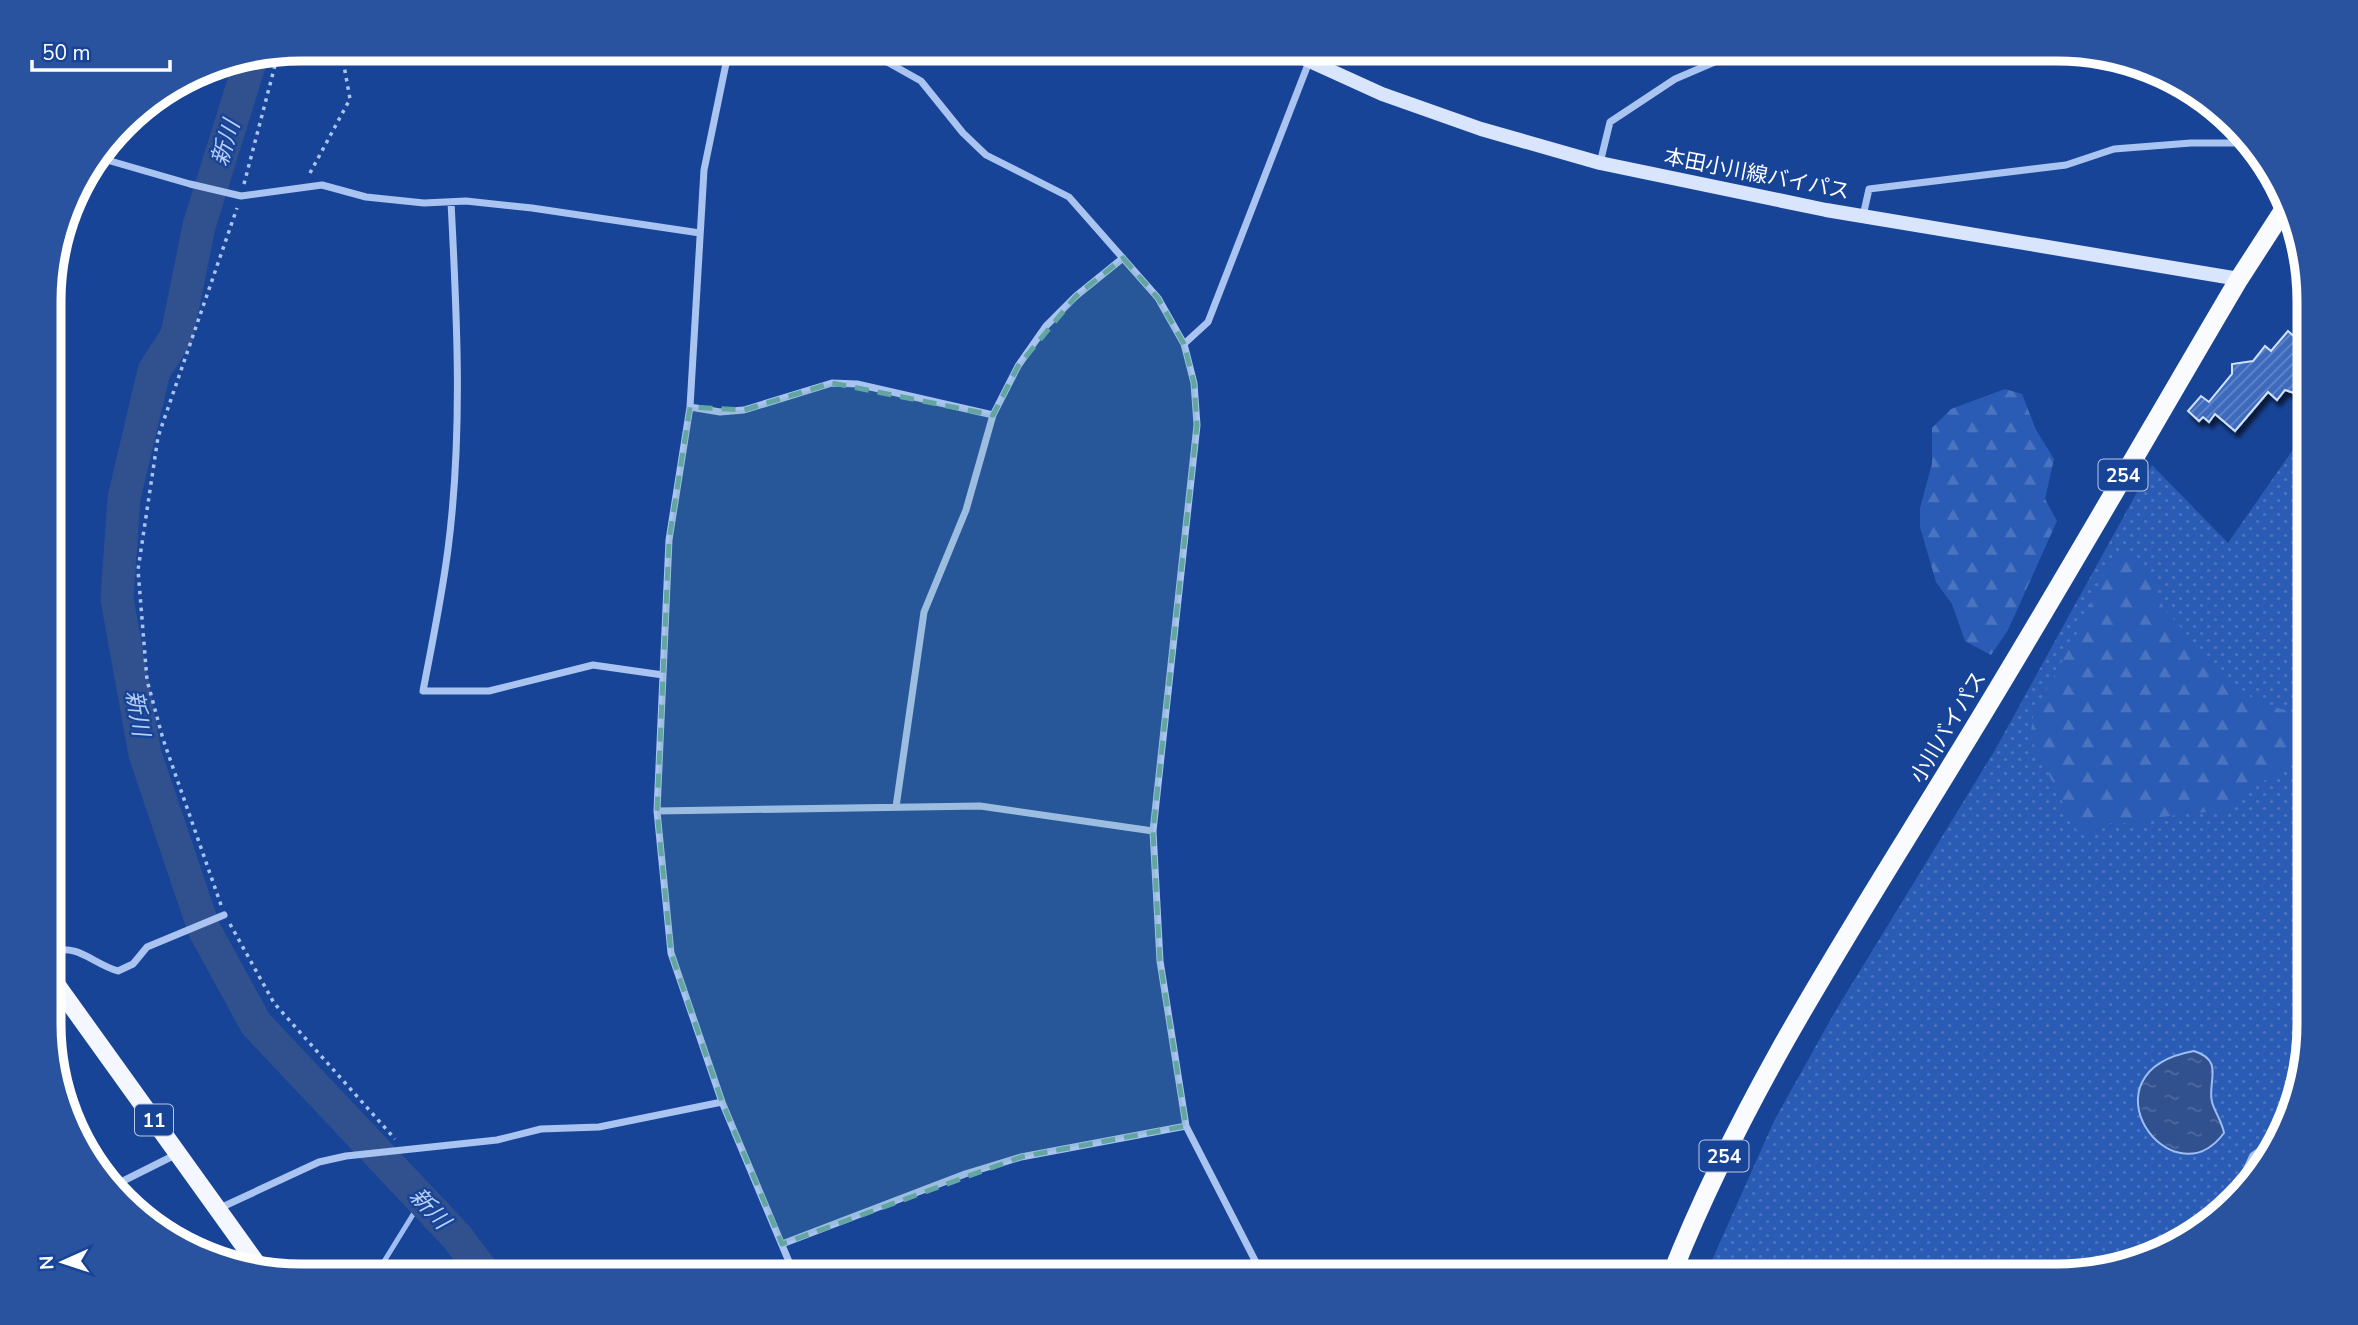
<svg xmlns="http://www.w3.org/2000/svg" width="2358" height="1325" viewBox="0 0 2358 1325" font-family="'Nunito Sans','Noto Sans JP',sans-serif">
	<defs>
		<pattern id="grass-dots" width="8" height="8" patternUnits="userSpaceOnUse" patternTransform="scale(1.75)"><rect width="8" height="8" fill="#2b5cb5"/><path d="M2 2h.1M6 6h.1" fill="none" stroke="#4b74c0" stroke-width="1.8" stroke-linecap="round"/></pattern>
		<pattern id="forest-firs" width="22" height="20" patternUnits="userSpaceOnUse" patternTransform="scale(1.75)"><rect width="22" height="20" fill="#2b5cb5"/><path d="M5 1l3.5 6h-7zM16 11l3.5 6h-7z" fill="#4b74c0"/></pattern>
		<pattern id="water-ripples" width="26" height="14" patternUnits="userSpaceOnUse" patternTransform="scale(1.75)"><rect width="26" height="14" fill="#31508e"/><path d="M2 4q2-2 4 0t4 0M15 11q2-2 4 0t4 0" fill="none" stroke="#506a9f"/></pattern>
		<pattern id="building-hatch" width="6" height="6" patternUnits="userSpaceOnUse" patternTransform="scale(1.75)"><rect width="6" height="6" fill="#3c6abc"/><path d="M-1 1l2-2M0 6l6-6M5 7l2-2" fill="none" stroke="#6388c9"/></pattern>
		<filter id="shadow"><feDropShadow dx="3.5" dy="6" stdDeviation="2" flood-color="#0009"/></filter>
	</defs>
	<rect width="100%" height="100%" fill="#184497"/>
	<!-- grass -->
	<path fill="url(#grass-dots)" d="M2308 428V1039L2275 1149 2183 1242 2072 1275 1705 1276 1774 1121 1836 1010 1995 750 2152 465 2228 543Z"/>
	<!-- forest -->
	<path fill="url(#forest-firs)" d="M2005 389 2022 394 2036 430 2054 459 2045 499 2057 521 2008 630 1991 655 1965 641 1952 604 1936 582 1920 527V508L1932 464V428L1951 409Z
		M2125 551 2150 571 2163 607 2211 662 2254 700 2308 718V753L2279 770 2224 810 2152 818 2134 826 2117 821 2079 835 2030 737 2034 712 2072 644 2107 567Z"/>
	<!-- water -->
	<path fill="url(#water-ripples)" stroke="#9dbdf3" stroke-width="2" d="M2194 1051C2225 1061 2207 1081 2212 1102 2215 1113 2222 1121 2224 1133 2171 1204 2077 1072 2194 1051Z"/>
	<g fill="none" stroke-linecap="round" stroke-linejoin="round">
		<!-- stream -->
		<path stroke="#9dbdf3" stroke-width="5" d="M375 1276 422 1200"/>
		<!-- river -->
		<path stroke="#31508e" stroke-width="33" d="M251 59 199 226 177 335 154 371 124 498 117 599 145 754 204 929 256 1024 457 1237 486 1276"/>
	</g>
	<!-- building -->
	<path fill="url(#building-hatch)" stroke="#d1e1fc" stroke-width="2" filter="url(#shadow)" d="M2288 331 2298 340 2301 336 2308 348V371L2304 377 2308 380 2297 394 2285 390 2277 400 2268 392 2235 431 2215 414 2209 422 2203 417 2199 421 2188 411 2201 396 2209 402 2232 374V364L2253 361 2265 346 2271 351Z"/>
	<g fill="none" stroke-linecap="round" stroke-linejoin="round">
		<!-- path -->
		<path stroke="#aac4f1" stroke-width="3.5" stroke-dasharray="3.5 5" stroke-linecap="butt" d="M310 173 350 99 341 49
			M244 184 278 54
			M221 905 163 739 147 680 138 570 158 437 237 208
			M230 924 274 1003 395 1139"/>
		<!-- service -->
		<path stroke="#aac4f1" stroke-width="5" d="M2237 1188 2252 1155 2280 1135"/>
		<!-- minor -->
		<path stroke="#aac4f1" stroke-width="7" d="M729 49 704 170 690 407 669 540 657 811 671 953 722 1102 795 1276
			M864 49 921 81 963 133 986 155 1069 197 1158 298 1184 344 1194 383 1197 425 1153 831 1160 961 1186 1126 1263 1276
			M100 158 190 184 241 196 322 185 366 197 424 203 466 201 532 208 700 233
			M1600 163 1610 122 1675 79 1745 49
			M451 202C457 317 463 433 448 549 442 596 432 644 423 691H489L593 665 663 675
			M1863 216 1869 189 2066 165 2114 149 2191 143H2247
			M1184 344 1208 322 1314 49
			M690 407 720 412 744 410 832 383 857 384 993 415
			M896 807 924 612 966 510 993 415 1018 366 1046 326 1076 296 1123 258
			M657 811 980 806 1153 831
			M51 952C78 943 93 964 118 971L133 964 147 947 224 915
			M115 1185 177 1154
			M220 1208 319 1162 346 1156 497 1140 541 1129 599 1127 722 1102
			M782 1244 965 1174 1021 1157 1186 1126"/>
		<!-- secondary -->
		<path stroke="#d9e5fc" stroke-width="14" d="M1283 49 1382 94 1481 129 1600 163 1826 210 2239 279"/>
		<!-- primary -->
		<path stroke="#f4f7ff" stroke-width="18" d="M51 977 257 1264"/>
		<!-- trunk -->
		<path stroke="#fafbff" stroke-width="19" d="M1671 1276C1743 1093 1852 928 1954 761 2052 602 2144 440 2239 279L2283 211"/>
	</g>
	<!-- marked area -->
	<path fill="#63a6a1" fill-opacity="0.2" stroke="#63a6a1" stroke-width="5" stroke-dasharray="14 9" stroke-linejoin="round" d="M1123 258 1158 298 1184 344 1194 383 1197 425 1153 831 1160 961 1186 1126 1021 1157 782 1244 722 1102 671 953 657 811 669 540 690 407 744 410 832 383 993 415 1018 366 1076 296Z"/>
	<g text-anchor="middle" stroke-width="5" stroke-linejoin="round" paint-order="stroke">
		<!-- shield labels -->
		<g fill="#184497" stroke="#bac7e0" stroke-width="2">
			<rect x="2098.5" y="459.5" width="49" height="31" rx="5"/>
			<rect x="135" y="1104.5" width="38" height="31" rx="5"/>
			<rect x="1699.5" y="1140.5" width="49" height="31" rx="5"/>
		</g>
		<g font-size="19" font-weight="bold" fill="#fff">
			<text x="2123" y="482">254</text>
			<text x="154" y="1127">11</text>
			<text x="1724" y="1163">254</text>
		</g>
		<!-- street labels -->
		<g font-size="21" fill="#fff" stroke="#184497">
			<text transform="translate(1757 174) rotate(11)" y="7">本田小川線バイパス</text>
			<text transform="translate(1948 727) rotate(-59)" y="7">小川バイパス</text>
		</g>
		<!-- water labels -->
		<g font-size="23" font-style="italic" fill="#b7cef8" stroke="#184497">
			<text transform="translate(225 143) rotate(-73)" y="8">新川</text>
			<text transform="translate(138 713) rotate(80)" y="8">新川</text>
			<text transform="translate(430 1208) rotate(47)" y="8">新川</text>
		</g>
	</g>
	<!-- crop -->
	<path d="M0 0H2358V1325H0ZM301 61H2057A240 240 0 0 1 2297 301V1024A240 240 0 0 1 2057 1264H301A240 240 0 0 1 61 1024V301A240 240 0 0 1 301 61Z" fill="#2a539f" fill-rule="evenodd"/>
	<path fill="none" stroke="#fff" stroke-width="9" d="M301 61H2057A240 240 0 0 1 2297 301V1024A240 240 0 0 1 2057 1264H301A240 240 0 0 1 61 1024V301A240 240 0 0 1 301 61Z"/>
	<!-- north arrow -->
	<g transform="translate(63 1262) rotate(267)" stroke="#184497" stroke-width="5" paint-order="stroke">
	<path d="M0-5L12 26L0 18L-12 26Z" fill="#ffffff"/>
	<text y="-10" font-size="19" font-weight="bold" text-anchor="middle" fill="#ffffff">N</text>
	</g>
	<!-- scale -->
	<path d="M32 60v10h138v-10" fill="none" stroke="#ffffff" stroke-width="3.5"/>
	<text x="42" y="60" font-size="21" fill="#ffffff" stroke="#184497" stroke-width="5" paint-order="stroke">50 m</text>
</svg>
